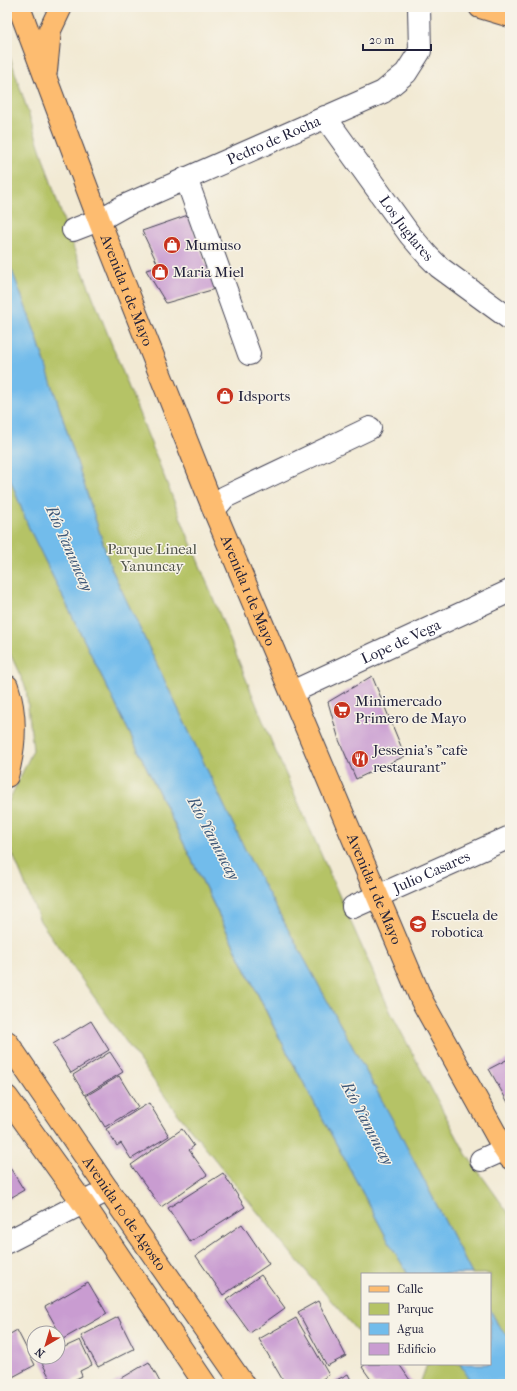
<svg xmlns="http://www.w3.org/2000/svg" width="517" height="1391" viewBox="0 0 517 1391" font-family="'IM FELL French Canon',serif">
	<rect width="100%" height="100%" fill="#f7f3e8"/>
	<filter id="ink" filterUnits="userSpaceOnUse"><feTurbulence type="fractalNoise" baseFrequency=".025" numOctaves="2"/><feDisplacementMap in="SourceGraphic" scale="8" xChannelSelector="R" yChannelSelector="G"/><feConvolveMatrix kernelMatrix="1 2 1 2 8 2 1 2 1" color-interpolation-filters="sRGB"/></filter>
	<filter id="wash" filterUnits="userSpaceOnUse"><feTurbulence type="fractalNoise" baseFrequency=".012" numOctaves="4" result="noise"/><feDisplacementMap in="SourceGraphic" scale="16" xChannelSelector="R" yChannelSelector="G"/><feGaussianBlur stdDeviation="0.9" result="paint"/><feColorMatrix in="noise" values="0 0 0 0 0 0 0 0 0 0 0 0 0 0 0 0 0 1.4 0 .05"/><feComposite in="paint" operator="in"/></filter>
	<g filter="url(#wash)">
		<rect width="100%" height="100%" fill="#f2ead4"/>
		<!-- green -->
		<path fill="#b5c366" stroke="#6c7250" d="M7 48 68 234 183 524 272 743 391 1013 466 1154 510 1215V1338L498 1325 490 1309V1274H472L396 1126 251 862 111 568 36 335 7 257Z
			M7 471 29 528 274 1028 390 1244 408 1274H362V1337L290 1252 174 1109 40 921 7 840V805L33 750 26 688 7 647Z
			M427 1364H460L472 1384H420Z"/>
		<!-- water -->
		<path fill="#72bceb" stroke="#4a6f93" d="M7 257 36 335 111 568 251 862 396 1126 472 1274H408L390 1244 277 1033 29 528 7 471Z
			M490 1309 498 1325 510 1338V1384H472L460 1364H490Z"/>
		<g id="blocks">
			<!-- building -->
			<path fill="#c99cd1" d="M188 215 215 289 166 303 146 270 159 267 142 231Z
				M372 676 405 756 356 779 339 740 328 702Z
				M91 1021 109 1050 71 1073 53 1044Z
				M110 1052 123 1072 85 1095 73 1075Z
				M510 1058V1106L489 1069Z
				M119 1076 138 1107 105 1127 86 1096Z
				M149 1103 169 1136 131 1159 121 1143 117 1146 106 1129Z
				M182 1129 194 1146 189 1150 207 1175 161 1207 131 1165Z
				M7 1163 24 1190 7 1200Z
				M223 1173 245 1207 190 1242 168 1208Z
				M242 1224 269 1264 223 1295 196 1256Z
				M261 1275 285 1308 250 1333 226 1300Z
				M88 1282 107 1314 63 1339 45 1307Z
				M318 1301 346 1356 327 1366 298 1312Z
				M118 1317 134 1349 98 1367 81 1336Z
				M296 1318 329 1375 314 1384H285L259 1339Z
				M17 1330 35 1365 7 1380V1336Z
				M80 1340 92 1365 80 1371 82 1376 66 1384H53L40 1359 44 1357H58V1350Z
				M149 1362 161 1384H112Z
				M366 1364H399L412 1383 410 1384H374L362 1367Z
				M348 1374 353 1384H329Z"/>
		</g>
	</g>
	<g filter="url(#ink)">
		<use href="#blocks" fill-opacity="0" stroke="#414052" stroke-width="1"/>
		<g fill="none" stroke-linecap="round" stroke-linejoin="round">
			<defs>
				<g id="minor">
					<path id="s1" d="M325 117 410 235 428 256 439 267 510 319"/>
					<path d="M186 178 249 354"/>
					<path id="s2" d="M73 230 99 220 124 206 383 92 406 73 420 51 419 7"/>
					<path d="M214 510 225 497 370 428"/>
					<path id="s3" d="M292 692 510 591"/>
					<path id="s4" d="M353 907 510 837"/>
					<path d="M481 1160 510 1147"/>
					<path d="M7 1242 108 1190"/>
				</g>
				<g id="major">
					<path id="s5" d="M19 7 99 220 214 510 422 1001 504 1149 510 1158"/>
					<path d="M480 7 510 16"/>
					<path d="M46 71 50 30 61 7"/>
					<path d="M7 686C17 716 15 747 7 776"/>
					<path id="s6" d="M7 1042 108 1190 243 1384"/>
					<path d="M7 1097 83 1203 205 1384"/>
				</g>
			</defs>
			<!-- minor casing -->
			<use href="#minor" stroke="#414052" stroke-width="24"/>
			<!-- major casing -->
			<use href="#major" stroke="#414052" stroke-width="24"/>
			<!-- minor -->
			<use href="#minor" stroke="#fff" stroke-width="22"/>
			<!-- major -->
			<use href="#major" stroke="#fdbc70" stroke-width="22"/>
		</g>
	</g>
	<!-- icons -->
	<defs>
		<symbol id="shop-disc" viewBox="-11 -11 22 22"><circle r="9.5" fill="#c8321e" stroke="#f7f3e8"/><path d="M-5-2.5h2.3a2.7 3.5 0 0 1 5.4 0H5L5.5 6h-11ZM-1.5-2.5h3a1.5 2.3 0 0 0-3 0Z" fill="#fff"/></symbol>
		<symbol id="supermarket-disc" viewBox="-11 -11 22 22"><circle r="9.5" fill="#c8321e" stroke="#f7f3e8"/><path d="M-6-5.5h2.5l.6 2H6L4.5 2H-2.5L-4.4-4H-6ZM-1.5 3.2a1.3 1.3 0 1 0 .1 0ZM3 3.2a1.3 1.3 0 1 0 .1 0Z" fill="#fff"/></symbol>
		<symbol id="restaurant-disc" viewBox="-11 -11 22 22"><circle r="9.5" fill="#c8321e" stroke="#f7f3e8"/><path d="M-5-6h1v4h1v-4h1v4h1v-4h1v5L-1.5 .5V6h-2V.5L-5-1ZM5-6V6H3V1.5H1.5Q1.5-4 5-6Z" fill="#fff"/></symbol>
		<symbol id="university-disc" viewBox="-11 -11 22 22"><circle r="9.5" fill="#c8321e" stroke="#f7f3e8"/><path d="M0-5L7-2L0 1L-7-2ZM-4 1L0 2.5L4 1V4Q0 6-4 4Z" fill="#fff"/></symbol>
	</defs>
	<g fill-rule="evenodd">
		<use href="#shop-disc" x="162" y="235" width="20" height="20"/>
		<use href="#shop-disc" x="150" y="262" width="20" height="20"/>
		<use href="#shop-disc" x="215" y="386" width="20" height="20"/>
		<use href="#supermarket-disc" x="332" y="700" width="20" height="20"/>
		<use href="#restaurant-disc" x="350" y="749" width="20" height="20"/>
		<use href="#university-disc" x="408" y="914" width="20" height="20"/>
	</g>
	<g text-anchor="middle" stroke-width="3" stroke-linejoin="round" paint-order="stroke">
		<!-- street labels -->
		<g font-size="15" fill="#22223b" stroke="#f7f3e8">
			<text dy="5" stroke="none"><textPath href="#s2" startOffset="220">Pedro de Rocha</textPath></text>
			<text dy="5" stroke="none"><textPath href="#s1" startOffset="138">Los Juglares</textPath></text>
			<text dy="5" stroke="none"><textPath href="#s5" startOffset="303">Avenida 1 de Mayo</textPath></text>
			<text dy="5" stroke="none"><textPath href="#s5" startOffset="627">Avenida 1 de Mayo</textPath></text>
			<text dy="5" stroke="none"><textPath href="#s3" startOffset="120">Lope de Vega</textPath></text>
			<text dy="5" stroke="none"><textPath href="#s4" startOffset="86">Julio Casares</textPath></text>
			<text dy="5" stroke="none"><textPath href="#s5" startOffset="951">Avenida 1 de Mayo</textPath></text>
			<text dy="5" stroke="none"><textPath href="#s6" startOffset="208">Avenida 10 de Agosto</textPath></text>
		</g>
		<!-- poi labels -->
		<g font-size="15" fill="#22223b" stroke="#f7f3e8" text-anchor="start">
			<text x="185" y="250">Mumuso</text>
			<text x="173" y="277">Maria Miel</text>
			<text x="238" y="401">Idsports</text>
			<text x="355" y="706">Minimercado<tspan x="355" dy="17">Primero de Mayo</tspan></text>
			<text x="373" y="755">Jessenia's "cafe<tspan x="373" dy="17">restaurant"</tspan></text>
			<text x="431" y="920">Escuela de<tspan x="431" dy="17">robotica</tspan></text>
		</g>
		<!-- park labels -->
		<g font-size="15" fill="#4e5248" stroke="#f7f3e8">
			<text x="152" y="554">Parque Lineal<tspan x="152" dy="17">Yanuncay</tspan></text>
		</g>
		<!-- water labels -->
		<g font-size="16" font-style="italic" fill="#3e5879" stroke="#f7f3e8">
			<text transform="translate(70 548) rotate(66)" y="6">Río Yanuncay</text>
			<text transform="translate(214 838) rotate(62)" y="6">Río Yanuncay</text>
			<text transform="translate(368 1123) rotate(62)" y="6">Río Yanuncay</text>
		</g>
	</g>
	<!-- margin -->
	<rect width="517" height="1391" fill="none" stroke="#f7f3e8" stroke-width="24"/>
	<!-- legend -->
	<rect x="361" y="1273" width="130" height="92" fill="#f7f3e8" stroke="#a29fa3"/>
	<rect x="369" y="1286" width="20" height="6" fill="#fdbc70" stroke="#a29fa3"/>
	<text x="397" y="1293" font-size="12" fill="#22223b">Calle</text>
	<rect x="369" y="1303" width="20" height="12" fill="#b5c366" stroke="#a29fa3"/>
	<text x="397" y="1313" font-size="12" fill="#22223b">Parque</text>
	<rect x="369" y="1323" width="20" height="12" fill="#72bceb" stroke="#a29fa3"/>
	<text x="397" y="1333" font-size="12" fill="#22223b">Agua</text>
	<rect x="369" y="1343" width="20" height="12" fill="#c99cd1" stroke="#a29fa3"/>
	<text x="397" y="1353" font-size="12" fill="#22223b">Edificio</text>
	<!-- north arrow -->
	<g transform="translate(46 1345) rotate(218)"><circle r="19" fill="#f7f3e8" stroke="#a29fa3"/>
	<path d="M0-3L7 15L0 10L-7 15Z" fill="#c8321e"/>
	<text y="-6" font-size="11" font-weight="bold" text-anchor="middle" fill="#22223b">N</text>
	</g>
	<!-- scale -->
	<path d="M363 44v6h68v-6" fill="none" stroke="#22223b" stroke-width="2"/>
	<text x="369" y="44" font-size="12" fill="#22223b" stroke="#f7f3e8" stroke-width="3" paint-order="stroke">20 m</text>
</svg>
